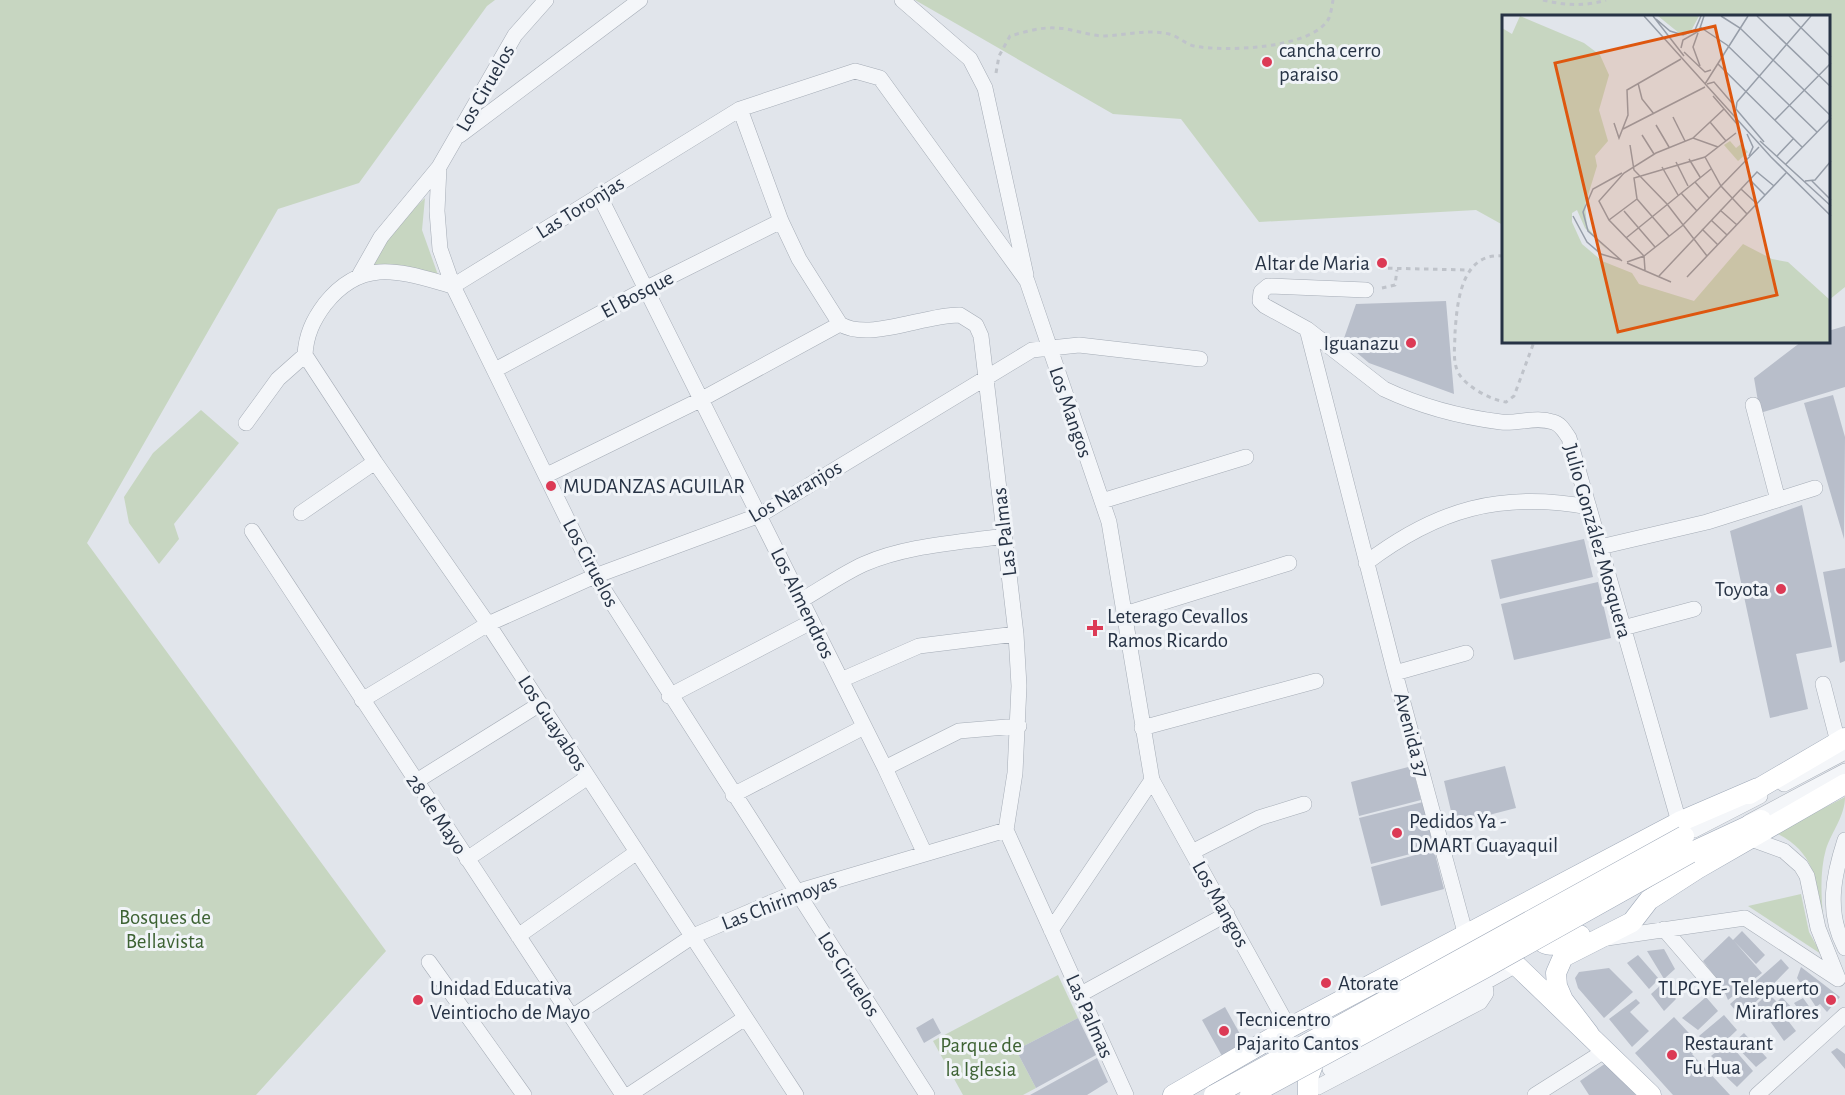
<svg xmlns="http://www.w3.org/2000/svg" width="1845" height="1095" viewBox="0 0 1845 1095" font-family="'Alegreya Sans',sans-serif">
	<rect width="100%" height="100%" fill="#e1e5eb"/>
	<!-- green -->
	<path fill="#c7d6c1" d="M0 0H495L487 6 359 183 278 209 87 543 386 951 256 1095H0Z
		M915 0H1845V287L1829 300 1828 16H1503V225L1476 210 1259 222 1181 119 1113 114Z
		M425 198 422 230 438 275 391 265H371L399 223Z
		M201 410 239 443 174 524 179 539 159 564 129 523 124 497 153 453Z
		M1845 797C1845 816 1832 831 1826 849 1820 870 1821 894 1823 915 1815 877 1814 852 1776 833Z
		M1801 894 1809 932 1821 954 1748 906Z
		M1058 975 1078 1018 1016 1050 1036 1088 1023 1095H963L933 1041Z"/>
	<!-- building -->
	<path fill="#b8beca" d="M1446 301 1454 394 1369 363 1343 341 1356 304Z
		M1845 326V387L1760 413 1754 378 1801 342H1828V331Z
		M1833 395 1845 437 1844 539 1804 403Z
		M1802 505 1832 647 1796 654 1808 709 1770 718 1730 531Z
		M1584 539 1593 577 1500 599 1491 560Z
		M1845 568V661L1840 663 1823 572Z
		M1598 582 1611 638 1514 660 1501 604Z
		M1412 766 1421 800 1359 816 1351 782Z
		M1505 766 1516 808 1454 824 1444 781Z
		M1423 802 1434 848 1371 864 1359 818Z
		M1434 850 1444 889 1381 906 1371 867Z
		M1742 931 1765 955 1756 964 1734 941 1762 973 1728 1000 1722 986 1703 961 1729 936 1733 940Z
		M1664 949 1675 969 1664 979 1647 951Z
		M1638 955 1659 979 1649 989 1627 963Z
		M1781 959 1789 968 1741 1017 1730 1004Z
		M1801 967 1840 997 1827 1012 1820 1004 1816 1007 1797 978Z
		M1609 968 1633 992 1604 1018 1578 988 1575 978 1579 972Z
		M1662 984 1676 999 1664 1011 1651 994Z
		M1768 993 1777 1002 1763 1015 1754 1007Z
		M1706 997 1718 1011 1698 1030 1682 1018Z
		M1782 997 1792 1008 1787 1012 1777 1002Z
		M1803 998 1811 1009 1803 1016 1794 1003Z
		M1636 999 1640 1003 1630 1012 1649 1031 1632 1047 1609 1019Z
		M1225 1007 1245 1043 1222 1056 1202 1020Z
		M1779 1009 1796 1031 1784 1041 1767 1017Z
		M1724 1015 1737 1030 1714 1052 1699 1036Z
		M1674 1017 1701 1046 1692 1054 1730 1095H1673L1635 1053Z
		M933 1018 941 1033 924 1043 916 1028Z
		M1078 1018 1096 1055 1036 1088 1016 1050Z
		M1744 1033 1767 1058 1756 1067 1733 1043Z
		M1728 1042 1753 1071 1737 1087 1717 1068 1721 1064 1711 1056Z
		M1837 1048 1845 1054V1069L1831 1052Z
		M1097 1058 1108 1082 1087 1095H1030Z
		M1606 1063 1636 1095H1589L1580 1081Z"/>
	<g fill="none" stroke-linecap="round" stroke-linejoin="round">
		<defs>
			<path id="minor" d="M546 0 515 35 439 167 437 211 440 249 453 286 595 576 927 1095
				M902 0 970 59 985 88 1026 275
				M740 109 781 221 799 259 840 324C869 342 926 314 960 315L976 325 981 336 1016 634 1019 686 1015 773 1006 830 1126 1095
				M460 135 640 0
				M599 195 885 768 924 852
				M360 274 381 237 439 167
				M1366 290 1268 286 1261 292 1260 301 1265 306 1307 329 1384 389C1420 406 1461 417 1501 422 1518 424 1536 416 1553 422 1561 424 1564 431 1569 438L1679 822
				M1307 329 1395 673 1466 936
				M305 355C306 335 313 320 325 304 363 256 402 272 453 286L740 109 855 71 880 78 1027 281 1109 522 1152 780 1051 930
				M305 355 375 462 488 624 796 1095
				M495 370 647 288 781 221
				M1753 405 1778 500
				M246 423 278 379 305 355
				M547 475 702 399 840 324
				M1102 501 1246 457
				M301 513 375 462
				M252 531 623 1095
				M1600 547 1707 522 1815 488
				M1366 563C1437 509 1501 491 1589 507
				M800 601C821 589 842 574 864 564 908 545 958 543 1004 536
				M1125 614 1289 563
				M1623 628 1694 609
				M1395 673 1466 653
				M841 680 919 646 1016 634
				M1823 684 1838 742
				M669 696 811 622
				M362 700 488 624 595 576 760 515 1032 350 1079 345 1200 359
				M1142 728 1316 681
				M885 768 959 731 1019 726
				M1152 780 1289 1028
				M415 782 540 704
				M1784 784 1845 752
				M733 795 864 727
				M1749 822 1845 771
				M1694 830 1760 796
				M1751 839 1784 851 1801 866 1807 876 1818 928 1838 978
				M1845 840C1833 877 1826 912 1845 948
				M1192 852 1259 818 1304 804
				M467 859 588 777
				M1664 929 1714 987
				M518 936 637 852
				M1607 938 1745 918 1838 979
				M429 962 524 1095
				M1081 994 1227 914
				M572 1017 693 936 796 892 1006 830
				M1330 1069 1516 965
				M1318 1087 1480 1002 1486 993 1482 961
				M629 1095 745 1018
				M1535 1095 1606 1050
				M1757 1095 1845 1015"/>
			<path id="major" d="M1749 794 1845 738
				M1690 853 1761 820
				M1531 927C1544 954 1558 945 1580 935
				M1493 949 1516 965 1651 1095
				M1589 1034 1563 1000 1557 986 1556 973 1563 957 1632 922 1649 900 1697 869 1845 784
				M1173 1095 1289 1028 1679 822 1758 788
				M1308 1095V1078L1318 1051"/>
		</defs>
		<!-- minor casing -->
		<use href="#minor" stroke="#a5acb6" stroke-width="16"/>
		<!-- major casing -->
		<use href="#major" stroke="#9fa9b8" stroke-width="21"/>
		<!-- path -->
		<path stroke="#bfc3ca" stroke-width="3" stroke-dasharray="4.5 4.5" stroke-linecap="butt" d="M1543 0C1564 5 1584 7 1606 0
			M996 73 999 56 1010 36C1024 32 1041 27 1055 28 1072 28 1088 36 1105 36 1127 35 1147 29 1169 34 1178 36 1185 44 1194 46 1223 52 1314 49 1329 18 1331 13 1332 6 1333 0
			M1503 256C1461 252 1457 303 1455 333 1455 346 1452 362 1459 374 1467 387 1491 400 1506 402L1514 396 1534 342
			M1379 268 1470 270
			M1382 288 1395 285 1397 270"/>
		<!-- minor -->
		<use href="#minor" stroke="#f4f6f9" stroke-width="15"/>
		<!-- major -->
		<use href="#major" stroke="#fff" stroke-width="20"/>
		<defs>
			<path id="major-bridge" d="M1214 1095 1684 836
				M1250 1095 1483 969 1690 853"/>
		</defs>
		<!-- major-bridge casing -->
		<use href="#major-bridge" stroke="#9fa9b8" stroke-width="21" stroke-linecap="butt"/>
		<!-- major-bridge -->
		<use href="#major-bridge" stroke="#fff" stroke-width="20"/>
	</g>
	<!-- markers -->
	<g fill="#dc3a55" stroke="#f1f4f8" stroke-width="2">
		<circle cx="1267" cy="62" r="6"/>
		<circle cx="1382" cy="263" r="6"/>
		<circle cx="1411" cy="343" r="6"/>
		<circle cx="551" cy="486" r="6"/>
		<circle cx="1781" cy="589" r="6"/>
		<path d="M1092 619h6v6h6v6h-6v6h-6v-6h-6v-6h6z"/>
		<circle cx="1397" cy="833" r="6"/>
		<circle cx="1326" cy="983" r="6"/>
		<circle cx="418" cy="1000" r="6"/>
		<circle cx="1831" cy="1000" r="6"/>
		<circle cx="1224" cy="1031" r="6"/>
		<circle cx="1672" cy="1055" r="6"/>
	</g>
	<g text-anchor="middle" stroke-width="6" stroke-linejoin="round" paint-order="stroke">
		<!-- poi labels -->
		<g font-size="21" fill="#273345" stroke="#f1f4f8" text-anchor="start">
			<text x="1279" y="57">cancha cerro<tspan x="1279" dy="24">paraiso</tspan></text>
			<text x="1370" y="270" text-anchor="end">Altar de Maria</text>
			<text x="1399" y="350" text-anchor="end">Iguanazu</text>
			<text x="563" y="493">MUDANZAS AGUILAR</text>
			<text x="1769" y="596" text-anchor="end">Toyota</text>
			<text x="1107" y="623">Leterago Cevallos<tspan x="1107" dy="24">Ramos Ricardo</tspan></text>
			<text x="1409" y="828">Pedidos Ya -<tspan x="1409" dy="24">DMART Guayaquil</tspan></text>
			<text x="1338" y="990">Atorate</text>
			<text x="430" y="995">Unidad Educativa<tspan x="430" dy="24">Veintiocho de Mayo</tspan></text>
			<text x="1819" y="995" text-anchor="end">TLPGYE- Telepuerto<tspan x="1819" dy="24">Miraflores</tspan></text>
			<text x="1236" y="1026">Tecnicentro<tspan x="1236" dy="24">Pajarito Cantos</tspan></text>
			<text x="1684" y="1050">Restaurant<tspan x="1684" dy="24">Fu Hua</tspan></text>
		</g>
		<!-- street labels -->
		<g font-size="21" fill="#273345" stroke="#f1f4f8">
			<text transform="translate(485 88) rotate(-60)" y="7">Los Ciruelos</text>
			<text transform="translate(580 207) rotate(-32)" y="7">Las Toronjas</text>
			<text transform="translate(637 294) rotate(-28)" y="7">El Bosque</text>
			<text transform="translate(1071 412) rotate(71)" y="7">Los Mangos</text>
			<text transform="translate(795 491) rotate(-30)" y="7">Los Naranjos</text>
			<text transform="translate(1004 532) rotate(-97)" y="7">Las Palmas</text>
			<text transform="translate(1598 541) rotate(74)" y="7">Julio González Mosquera</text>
			<text transform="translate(591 563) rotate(62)" y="7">Los Ciruelos</text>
			<text transform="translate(803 603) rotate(64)" y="7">Los Almendros</text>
			<text transform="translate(553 723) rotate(57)" y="7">Los Guayabos</text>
			<text transform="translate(1412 735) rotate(75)" y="7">Avenida 37</text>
			<text transform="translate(437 814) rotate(56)" y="7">28 de Mayo</text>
			<text transform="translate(779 902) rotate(-21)" y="7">Las Chirimoyas</text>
			<text transform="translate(1221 904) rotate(61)" y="7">Los Mangos</text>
			<text transform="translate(849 974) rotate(57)" y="7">Los Ciruelos</text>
			<text transform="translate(1090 1016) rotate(66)" y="7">Las Palmas</text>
		</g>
		<!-- park labels -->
		<g font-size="21" fill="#3d6233" stroke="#f1f4f8">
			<text x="165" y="924">Bosques de<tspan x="165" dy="24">Bellavista</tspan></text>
			<text x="981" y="1052">Parque de<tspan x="981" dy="24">la Iglesia</tspan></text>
		</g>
	</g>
	<!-- overview -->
	<g transform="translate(1502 15)">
		<rect width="328" height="328" fill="#e1e5eb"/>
		<path d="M18 1 82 28 98 40 107 60 97 95 106 126 93 141 95 151 83 190 85 212 105 235 83 213 75 195 70 198V207L80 229 100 246 130 258 137 269 192 286 241 229 270 244 286 247 328 285V327H0V13L10 19ZM156 1H197L189 16 177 18ZM228 126 234 133 239 129 246 137 236 146 222 130Z" fill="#c7d6c1"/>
		<path fill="none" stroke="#979ea9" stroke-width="1.5" d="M142 1 269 142 329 201M151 1 182 41M219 1 238 13 329 101M255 1 329 72M287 1 329 42M154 4 168 16 181 20 193 15 199 1M198 12 225 30 315 117M196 18 191 32 198 51M179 33 181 25 197 16 202 1M182 37 203 57 209 55M216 49 300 132M136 68 140 84 152 99M203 69 246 1M205 69 212 67 230 88M211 81 235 109M235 87 309 1M235 87 234 94 262 127M171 102 183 126M273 105 329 48M208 107 224 126M112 108 117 123 126 100 125 75 179 44M154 110 167 132M121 114 203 72M245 119 251 132 247 141M140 120 152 139M191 123 222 94M258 126 329 191M128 130 132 155 165 189 205 241M275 141 292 123M203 142 219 171 245 199M187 144 198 162M174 147 186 171M284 149 329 103M160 152 176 180M248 165 263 180M303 166 313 165 329 146M310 166 329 185M193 167 207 183M239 174 255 189M179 178 195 196M135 184 167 221M218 195 235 210M122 196 153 232M71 201 85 227 99 239 119 245M107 205 135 184 132 163 203 142 234 118M209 205 225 220M200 214 216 230M124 223 209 154M120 246 86 216 81 197 91 174 120 158M125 247 142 241 180 211 257 132M125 248 169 267M143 255 142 241 107 205 97 186 122 158 154 138 191 123 216 132M157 261 255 157 272 171M185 262 284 158"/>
		<path fill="#de570f" fill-opacity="0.15" stroke="#de570f" stroke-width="3" d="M213 11 275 280 116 317 53 48Z"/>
		<rect width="328" height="328" fill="none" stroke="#273345" stroke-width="3"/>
	</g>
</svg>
